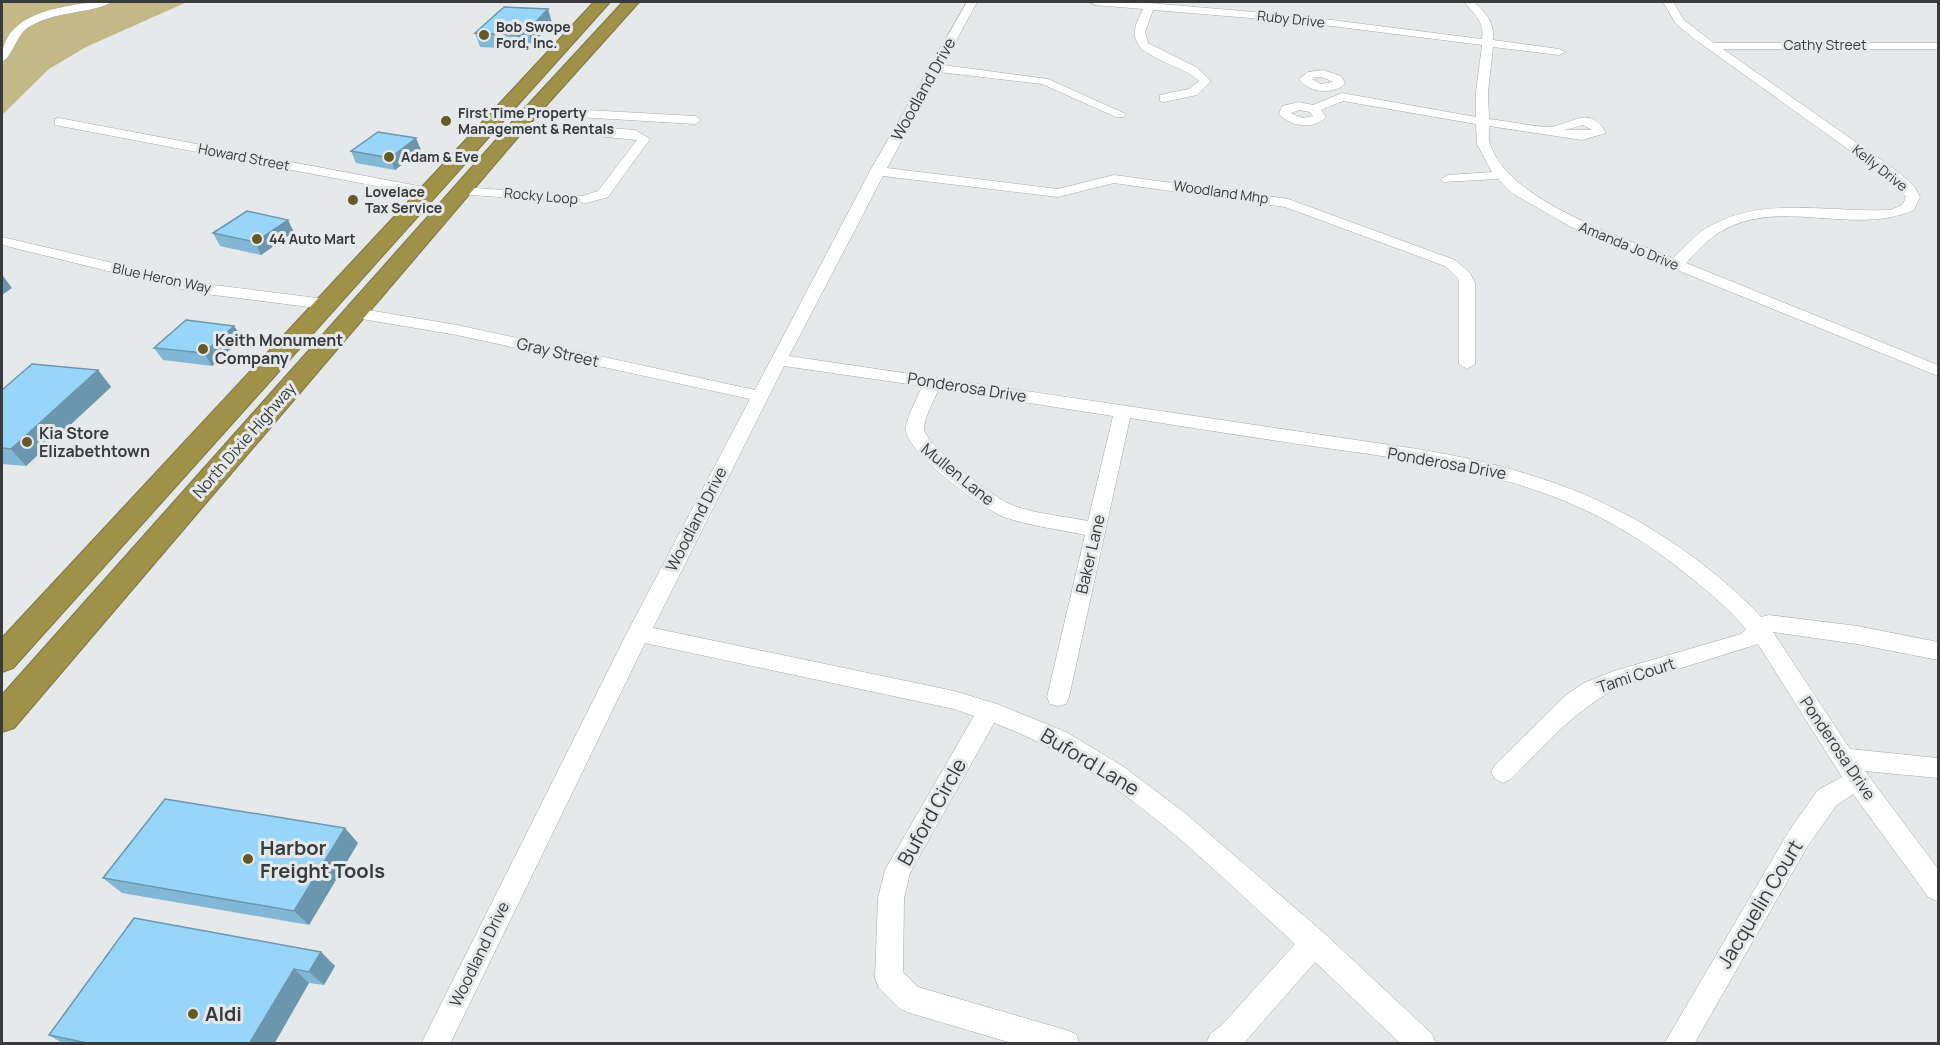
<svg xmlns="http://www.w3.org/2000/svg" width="1940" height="1045" viewBox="0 0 1940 1045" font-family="Manrope,sans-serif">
	<rect width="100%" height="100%" fill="#e5e9ea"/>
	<!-- green -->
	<path fill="#c3b986" d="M2 2H187L86 47 49 69 2 115Z"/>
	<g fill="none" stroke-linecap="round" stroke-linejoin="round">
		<defs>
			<path id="minor" d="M92 2H111C95 14 51 10 26 29 16 37 11 59 2 61 2 14 55 8 92 2Z
				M967 2H977L943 65 1048 79 1126 114 1124 117H1116L1042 84 939 72 887 168 1058 189 1114 175 1288 199 1455 260 1470 273 1475 283V364L1467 369 1459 364V283L1458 278 1445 266 1285 207 1114 183 1058 197 883 176 789 356 1424 450C1526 468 1609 495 1693 557 1717 575 1741 595 1761 617L1769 615 1857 626 1938 642V660L1857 644 1773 632 1850 749 1938 758V778L1865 771 1938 869V901L1929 898 1853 794 1836 806 1807 847 1694 1044H1664L1789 831 1818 790 1842 777 1758 644 1620 687C1576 708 1545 745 1511 779L1503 783 1495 779 1491 772 1495 765 1566 695 1584 683 1614 671 1741 634 1746 629C1726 605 1700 585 1675 565 1563 479 1455 466 1319 447 1256 438 1193 428 1130 418L1069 697 1066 704 1058 706 1050 704 1047 697 1085 535C1058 529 1029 526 1004 517 982 509 907 453 906 430 906 417 918 398 922 386L784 366 653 628 954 691 997 704 1066 732 1124 767 1185 813 1324 933 1432 1034 1436 1044H1401L1315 962 1243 1044H1206L1210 1034 1221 1026 1295 944C1203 860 1114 767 994 723L910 873 904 898 903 972 918 987 1066 1030 1076 1034 1080 1044H1015L910 1013 900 1009 879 988 875 978 878 898 885 870 974 716 954 709 645 643 450 1044H421L627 633 750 399 457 335 356 318 348 313 356 308 457 325 755 390 870 171ZM939 389 1113 416 1088 521C1063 516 1035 514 1012 505 995 499 923 444 924 428 925 416 934 400 939 389Z
				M1090 2 1149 3 1300 16 1482 39C1485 22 1474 14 1464 2H1474C1486 13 1495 23 1493 40L1559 49 1565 52 1559 55 1493 47 1488 92 1489 119C1507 121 1526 125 1544 127 1569 129 1587 101 1606 133L1582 140 1489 126C1489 132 1488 139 1490 144 1508 201 1622 237 1673 258 1685 247 1697 232 1712 225 1766 196 1832 213 1891 210L1903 204 1906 197 1887 177 1693 38 1676 24 1663 2H1673L1684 20 1714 43H1938V49H1723L1897 171 1914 186 1920 197 1914 210C1853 237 1779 196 1720 232 1707 240 1696 252 1686 263L1938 365V376L1571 227 1512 193 1498 179 1443 182 1441 179 1448 175 1492 172 1477 144 1476 124 1343 101 1321 110 1326 117C1314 130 1290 127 1279 114L1282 106 1299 102 1313 105 1342 93 1476 117V92L1482 45 1300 22 1153 10 1145 32 1148 43 1196 67 1211 81 1197 95 1164 102 1160 101V95L1189 89 1199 81C1184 64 1132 58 1135 32 1135 24 1140 16 1143 9L1095 5ZM1299 110 1310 112 1313 116 1302 118 1291 113ZM1583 125 1592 130H1565Z
				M1323 70 1341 76 1345 83 1343 86C1328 94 1310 93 1299 79L1308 72ZM1315 77H1322L1333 82 1321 84 1312 79Z
				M532 107 695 116 701 120 695 124 528 114V108Z
				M59 118 429 188 436 192 429 196 55 125V119Z
				M519 121 635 130 650 139 608 197 587 203 457 194V188L462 187 582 196 598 191 637 140 515 128 513 125Z
				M2 237 198 283 325 299 333 304 325 309 198 293 2 245Z"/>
			<path id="highway" d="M594 2H610L13 668 2 672V638Z
				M623 2H639L525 129 14 728 2 732V695L513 121Z"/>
		</defs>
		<!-- minor casing -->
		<use href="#minor" stroke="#a5a8a9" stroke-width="1"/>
		<!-- highway casing -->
		<use href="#highway" stroke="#7c7343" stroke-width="2"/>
		<!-- minor -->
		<use href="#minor" fill="#fff" fill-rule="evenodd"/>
		<!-- highway -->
		<use href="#highway" fill="#a09148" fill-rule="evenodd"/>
	</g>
	<!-- wall -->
	<path fill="#82b8d5" d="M548 9 552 23 532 44 527 43 521 49 480 47 475 33Z
		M421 150 395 170 356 163 351 151Z
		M294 232 261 255 220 246 213 233Z
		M234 326 242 338 212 366 163 360 154 348Z
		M98 370 111 387 26 466 2 464V390Z
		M358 843 309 925 122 893 103 878Z
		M321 952 335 966 324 985 309 983 274 1044H64L49 1035Z"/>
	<!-- shaded-wall -->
	<path fill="#6a96ae" d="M548 9 552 23 532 44 528 30Z
		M523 29 527 43 521 49 517 35Z
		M416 138 421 150 395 170 390 158Z
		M288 220 294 232 261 255 255 242Z
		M3 276 12 288 2 295V276Z
		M234 326 242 338 212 366 204 353Z
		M98 370 111 387 26 466 11 449Z
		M345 828 358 843 309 925 294 911Z
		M321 952 335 966 324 985 309 972Z
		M294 969 309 983 274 1044H249Z"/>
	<!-- building -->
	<path fill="#97d6f8" stroke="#6a96ae" stroke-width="1.5" d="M504 7 548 9 528 30 523 29 517 35 475 33Z
		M378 132 416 138 390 158 351 151Z
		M247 211 288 220 255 242 213 233Z
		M186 320 234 326 204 353 154 348Z
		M32 364 98 370 11 449 2 448V390Z
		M165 799 345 828 294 911 103 878Z
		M134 918 321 952 309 972 294 969 249 1044H92L49 1035Z"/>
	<!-- markers -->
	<g fill="#655a27" stroke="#e5e9ea" stroke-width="2">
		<circle cx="484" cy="35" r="6"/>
		<circle cx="446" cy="121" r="6"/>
		<circle cx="389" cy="157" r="6"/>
		<circle cx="353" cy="200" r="6"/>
		<circle cx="257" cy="239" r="6"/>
		<circle cx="203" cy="349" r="6"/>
		<circle cx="27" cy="442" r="6"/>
		<circle cx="248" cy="859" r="6"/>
		<circle cx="193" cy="1014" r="6"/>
	</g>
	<g text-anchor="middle" stroke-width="6" stroke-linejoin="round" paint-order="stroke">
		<!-- far-street labels -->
		<g font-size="14" fill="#393a3b" stroke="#e5e9ea">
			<text transform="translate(1291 19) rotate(6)" y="5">Ruby Drive</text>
			<text x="1825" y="50">Cathy Street</text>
			<text transform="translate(244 157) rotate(11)" y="5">Howard Street</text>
			<text transform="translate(1880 168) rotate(38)" y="5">Kelly Drive</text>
			<text transform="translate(1221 192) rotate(8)" y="5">Woodland Mhp</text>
			<text transform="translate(541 196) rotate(5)" y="5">Rocky Loop</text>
			<text transform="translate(1629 246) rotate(22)" y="5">Amanda Jo Drive</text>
			<text transform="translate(162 278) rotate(12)" y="5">Blue Heron Way</text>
		</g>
		<!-- far-poi labels -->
		<g font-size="14" font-weight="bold" fill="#393a3b" stroke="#e5e9ea" text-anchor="start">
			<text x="496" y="32">Bob Swope<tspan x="496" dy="16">Ford, Inc.</tspan></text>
			<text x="458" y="118">First Time Property<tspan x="458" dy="16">Management &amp; Rentals</tspan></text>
			<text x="401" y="162">Adam &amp; Eve</text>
			<text x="365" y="197">Lovelace<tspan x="365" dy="16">Tax Service</tspan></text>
			<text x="269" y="244">44 Auto Mart</text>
		</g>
		<!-- street labels -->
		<g font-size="16" fill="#393a3b" stroke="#e5e9ea">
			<text transform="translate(923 89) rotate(-61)" y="6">Woodland Drive</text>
			<text transform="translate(558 352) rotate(13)" y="6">Gray Street</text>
			<text transform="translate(967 387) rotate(9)" y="6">Ponderosa Drive</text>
			<text transform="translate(244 440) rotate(-49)" y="6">North Dixie Highway</text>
			<text transform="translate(1447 463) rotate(10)" y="6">Ponderosa Drive</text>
			<text transform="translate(958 474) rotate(39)" y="6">Mullen Lane</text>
			<text transform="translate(696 519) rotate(-63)" y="6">Woodland Drive</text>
			<text transform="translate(1090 554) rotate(-77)" y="6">Baker Lane</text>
			<text transform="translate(1636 675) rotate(-18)" y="6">Tami Court</text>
			<text transform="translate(1838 748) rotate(56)" y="6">Ponderosa Drive</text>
			<text transform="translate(479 954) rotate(-64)" y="6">Woodland Drive</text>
		</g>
		<!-- poi labels -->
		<g font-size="16" font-weight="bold" fill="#393a3b" stroke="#e5e9ea" text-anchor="start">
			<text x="215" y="346">Keith Monument<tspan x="215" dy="18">Company</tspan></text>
			<text x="39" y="439">Kia Store<tspan x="39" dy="18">Elizabethtown</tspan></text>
		</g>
		<!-- near-street labels -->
		<g font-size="20" fill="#393a3b" stroke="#e5e9ea">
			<text transform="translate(1090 762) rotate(31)" y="7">Buford Lane</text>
			<text transform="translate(932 812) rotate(-61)" y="7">Buford Circle</text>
			<text transform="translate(1760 904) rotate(-59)" y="7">Jacquelin Court</text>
		</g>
		<!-- near-poi labels -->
		<g font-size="20" font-weight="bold" fill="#393a3b" stroke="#e5e9ea" text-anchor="start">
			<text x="260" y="855">Harbor<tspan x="260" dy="23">Freight Tools</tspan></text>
			<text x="205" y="1021">Aldi</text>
		</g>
	</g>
	<!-- border -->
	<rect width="1940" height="1045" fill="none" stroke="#393a3b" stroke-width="6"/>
</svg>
